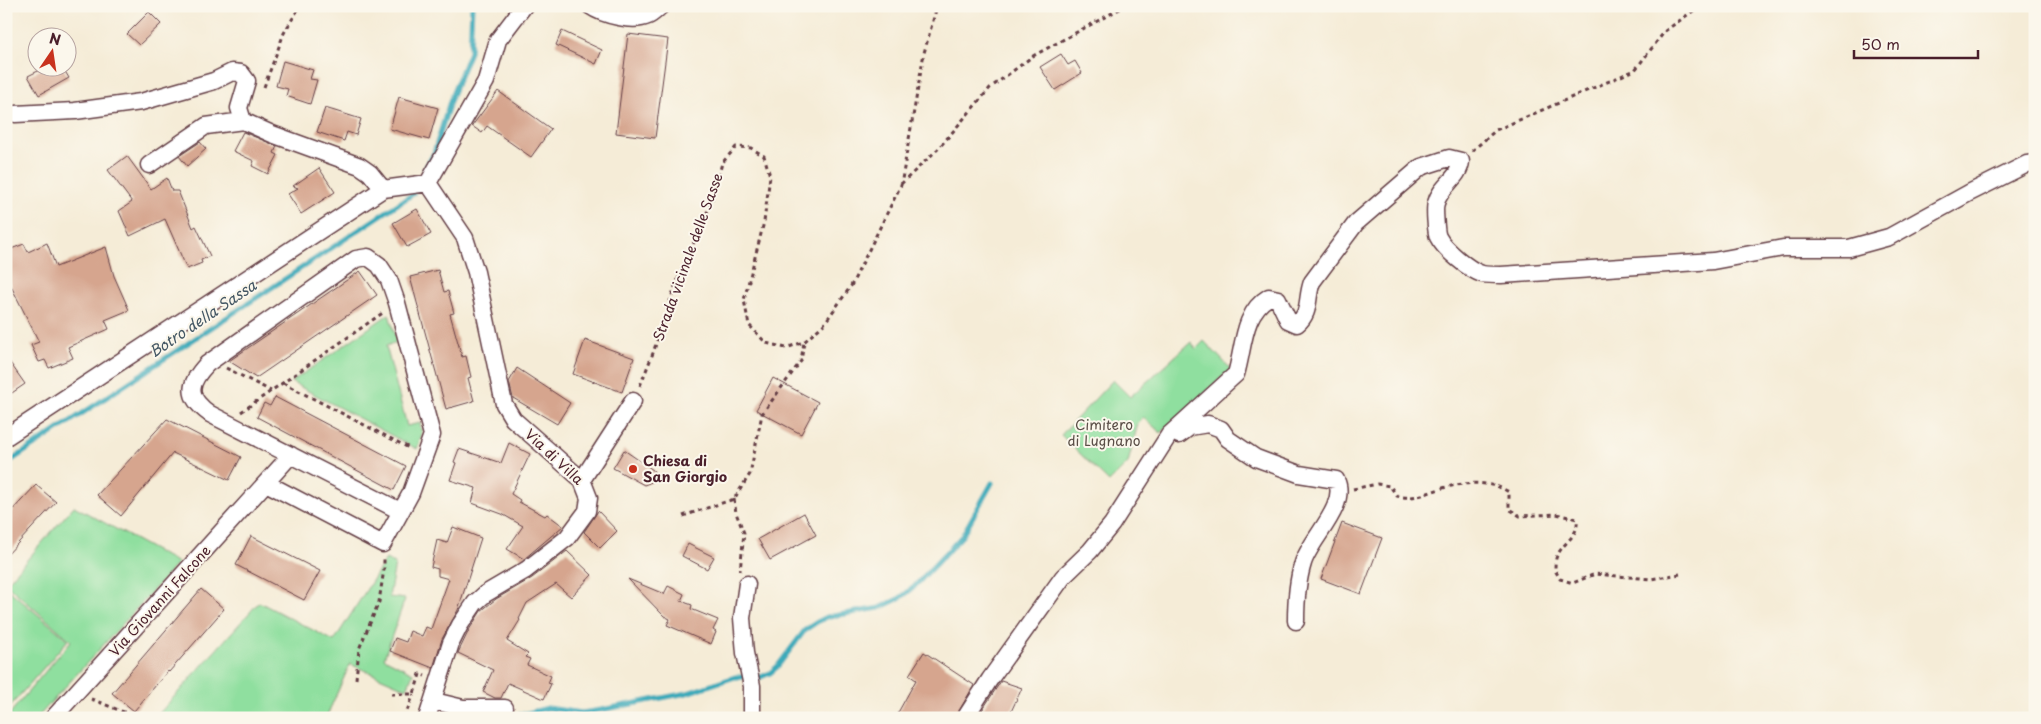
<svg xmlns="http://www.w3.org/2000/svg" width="2041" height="724" viewBox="0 0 2041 724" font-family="'Playpen Sans',sans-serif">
	<rect width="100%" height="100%" fill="#fbf7ec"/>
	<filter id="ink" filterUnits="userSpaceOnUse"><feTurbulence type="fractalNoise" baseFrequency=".02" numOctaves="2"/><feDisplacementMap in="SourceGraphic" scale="10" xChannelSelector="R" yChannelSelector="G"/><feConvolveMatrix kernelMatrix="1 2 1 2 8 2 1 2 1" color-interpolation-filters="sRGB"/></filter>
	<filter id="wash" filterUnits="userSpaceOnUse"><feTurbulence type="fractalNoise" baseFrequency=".0096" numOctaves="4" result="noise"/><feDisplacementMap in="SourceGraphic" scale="20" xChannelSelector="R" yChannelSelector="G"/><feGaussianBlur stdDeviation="1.12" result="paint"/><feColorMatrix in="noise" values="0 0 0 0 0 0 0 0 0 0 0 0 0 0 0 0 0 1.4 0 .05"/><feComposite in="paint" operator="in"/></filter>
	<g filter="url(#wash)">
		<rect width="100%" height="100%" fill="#f5ecd7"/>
		<!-- green -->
		<path fill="#8fdf9f" stroke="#6c7f65" d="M389 314 397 342 386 346 407 426 420 423 422 435 417 449 291 382Z
			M1204 341 1231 369 1161 433 1143 417 1138 423 1128 463 1109 482 1061 435 1113 380 1130 397 1191 342 1196 349Z
			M74 506 178 563 37 718H6L71 641 6 584Z
			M386 559 395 564 389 597 405 599 384 658 413 673 407 689 350 664 326 718H155L259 602 334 641Z
			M10 591 68 640 6 711V595Z"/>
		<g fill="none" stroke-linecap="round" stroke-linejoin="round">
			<!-- stream -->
			<path stroke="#3caaba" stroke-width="5" d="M425 169 434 153 452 95 470 52 472 6
				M6 464 413 194
				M465 717 482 718
				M508 718 548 708 582 713 601 710 687 693 735 677H761L770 673 777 667 805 630 817 622 827 617 879 608 900 598 913 588 962 536 992 483"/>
		</g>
		<g id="blocks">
			<!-- building -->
			<path fill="#d6a58e" d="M149 12 161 24 139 45 127 34Z
				M562 31 602 50 596 64 556 45Z
				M628 34 668 39 655 138 616 133Z
				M1061 54 1068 65 1075 61 1082 73 1055 90 1040 67Z
				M283 61 313 70 310 79 317 80 310 104 286 96 288 89 276 86Z
				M44 68H63L69 78 39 95 28 76Z
				M498 91 551 129 531 157 487 126 482 133 472 126Z
				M399 97 438 108 429 140 390 129Z
				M325 108 361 119 356 135 347 132 344 141 317 132Z
				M243 132 277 146 274 153 278 155 268 174 252 166 254 161 233 151Z
				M200 142 206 149 187 166 179 156Z
				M127 156 151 189 167 178 172 191H178L193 228 196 226 210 256 201 260 202 263 187 269 165 219 130 236 119 211 132 202 108 170Z
				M319 168 335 192 301 214 288 194 298 188 293 186Z
				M417 209 431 234 407 247 393 223Z
				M47 243 56 267 106 247 114 276 129 310 105 320 109 329 68 347 73 358 49 368 45 360 39 362 31 345 39 342 6 276V251L24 244 28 252Z
				M438 270 444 292 448 291 454 313 450 314 462 357 466 356 471 377 468 378 474 401 446 409 410 277Z
				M360 271 377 295 256 378 229 361Z
				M585 340 634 358 622 392 573 374Z
				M6 357 25 384 6 397Z
				M517 368 570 403 557 424 513 398 509 382Z
				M773 378 818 402 801 434 756 410Z
				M275 397 406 466 394 490 257 417 264 403 270 406Z
				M167 419 241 457 229 480 173 453 121 516 97 495Z
				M509 443 530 454 511 494 520 500 519 502 545 516 547 514 563 526 524 559 507 549 523 526 502 514 472 503 476 488 450 480 456 463 454 462 459 449 501 463Z
				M624 450 653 470 656 476 654 481 644 485 613 468Z
				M36 485 56 502 6 556V517Z
				M598 511 617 531 600 548 584 532Z
				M804 513 816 535 770 560 758 539Z
				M1342 523 1382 538 1361 594 1321 579Z
				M453 527 481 538 458 610 442 639 433 668 390 651 395 638 406 642 410 631 422 636 426 627 431 629 449 579 438 576V569L431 567 437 540 447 543Z
				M251 536 320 571 304 600 236 565Z
				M688 544 714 557 707 569 682 556Z
				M567 551 592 575 571 597 556 584 527 603 519 619 520 620 507 641 528 654 525 657 530 659 527 665 551 676 548 683 551 684 544 699 508 683 501 698H495L483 692 493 670 458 653 469 630 481 611 496 599 532 578Z
				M628 579 664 594 668 586 684 594 681 601 692 605 691 609 718 620 713 630 716 632 711 644 667 625 670 619 664 616Z
				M201 589 224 609 169 672 168 671 134 711 112 693Z
				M924 652 974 685 955 718H895L916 680 909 675Z
				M1001 681 1022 688 1008 718H977Z"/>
		</g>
	</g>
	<g filter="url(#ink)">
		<use href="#blocks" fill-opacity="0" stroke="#643e45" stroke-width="1"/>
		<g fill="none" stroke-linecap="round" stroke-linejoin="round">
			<defs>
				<path id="minor" d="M590 6C603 15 633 23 648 16 653 14 657 9 661 6
					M15 114 75 111 141 102 214 81 232 72 241 73 247 81 239 108 243 121 272 134 360 166 370 173 383 189
					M149 165 206 126 243 121
					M428 183 486 81 498 40 524 6
					M1179 435 1190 427 1208 424 1221 429 1228 439 1256 458 1299 474 1336 480C1349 505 1310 539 1303 563 1297 582 1296 602 1296 621
					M6 437 383 189 428 183
					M582 480 633 401
					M266 483 383 544 411 493 432 435 397 303 389 280 379 265 368 257 356 259 207 364C188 384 186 397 210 414L400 511
					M747 584 742 618 745 653 752 686V718
					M434 701 463 708H505
					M53 718 291 455
					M427 718 451 643 460 625 475 603 485 594 526 570 567 538 587 511 589 498 582 480 513 419 504 404 476 272 465 238 428 183
					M965 718 990 679 1063 577 1090 551 1112 524 1169 435 1236 374C1244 349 1242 313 1269 297L1278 299 1288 320 1297 324C1311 313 1306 298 1312 282L1356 223 1421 167 1449 158 1461 161C1460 178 1440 186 1436 203 1434 208 1436 233 1438 237 1444 249 1469 270 1482 274 1488 275 1495 275 1501 275L1713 261 1783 248H1849L1889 237 1969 193 2027 164 2035 163"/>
			</defs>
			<!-- minor casing -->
			<use href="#minor" stroke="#643e45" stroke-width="19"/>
			<!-- path -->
			<path stroke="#643e45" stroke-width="3" stroke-dasharray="4 4" stroke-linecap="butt" d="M264 87 284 33 300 6
				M1472 151 1496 130 1635 70 1665 31 1700 6
				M901 184 938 149 990 88 1033 56 1125 6
				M226 368 271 391
				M283 383 411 449
				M640 386 653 353 675 286 711 203 722 163 736 147 751 148 764 156 770 176 764 222 744 300 749 325 766 343 786 348 804 342 824 324 851 286 901 185 924 53 937 6
				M241 412 384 312
				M1353 489 1377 484 1390 486 1397 496C1415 500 1426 493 1443 488 1465 482 1489 480 1509 492V509L1520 516 1556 514 1577 519C1579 536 1565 541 1558 554 1555 558 1555 565 1555 570L1560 579 1573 583 1595 574 1651 579 1680 574
				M734 499 736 513 744 533 740 571
				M683 516 734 499 750 474 762 414 801 361 804 342
				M356 679 359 649 379 602 384 569V557
				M391 694H414L420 674 425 676
				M91 699 139 718
				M404 718 414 694"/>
			<!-- minor -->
			<use href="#minor" stroke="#fff" stroke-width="16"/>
		</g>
	</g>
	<!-- markers -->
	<circle fill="#c8321e" stroke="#fbf7ec" stroke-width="2" cx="633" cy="469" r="5"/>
	<g text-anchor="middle" stroke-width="4" stroke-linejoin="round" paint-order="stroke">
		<!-- street labels -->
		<g font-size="14" fill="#4a1f2b" stroke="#fbf7ec">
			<text transform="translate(688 257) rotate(-70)" y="5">Strada vicinale delle Sasse</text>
			<text transform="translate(554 457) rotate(43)" y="5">Via di Villa</text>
			<text transform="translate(160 601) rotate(-48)" y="5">Via Giovanni Falcone</text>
		</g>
		<!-- park labels -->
		<g font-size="14" fill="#5b4f48" stroke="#fbf7ec">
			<text x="1104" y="430">Cimitero<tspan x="1104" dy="16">di Lugnano</tspan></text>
		</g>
		<!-- poi labels -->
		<g font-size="14" font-weight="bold" fill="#4a1f2b" stroke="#fbf7ec" text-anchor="start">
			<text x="643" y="466">Chiesa di<tspan x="643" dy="16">San Giorgio</tspan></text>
		</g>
		<!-- water labels -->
		<g font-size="15" font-style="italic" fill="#445764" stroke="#fbf7ec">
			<text transform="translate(203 319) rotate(-34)" y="5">Botro della Sassa</text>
		</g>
	</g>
	<!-- margin -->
	<rect width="2041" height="724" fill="none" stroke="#fbf7ec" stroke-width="25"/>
	<!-- north arrow -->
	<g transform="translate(52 52) rotate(13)"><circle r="24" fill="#fbf7ec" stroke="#b4a19f"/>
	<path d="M0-4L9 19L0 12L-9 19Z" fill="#c8321e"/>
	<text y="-8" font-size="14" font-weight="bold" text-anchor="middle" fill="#4a1f2b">N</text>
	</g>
	<!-- scale -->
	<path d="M1854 50v8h124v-8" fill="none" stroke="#4a1f2b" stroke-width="2.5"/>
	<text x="1861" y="50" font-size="15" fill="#4a1f2b" stroke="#fbf7ec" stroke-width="4" paint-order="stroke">50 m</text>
</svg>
